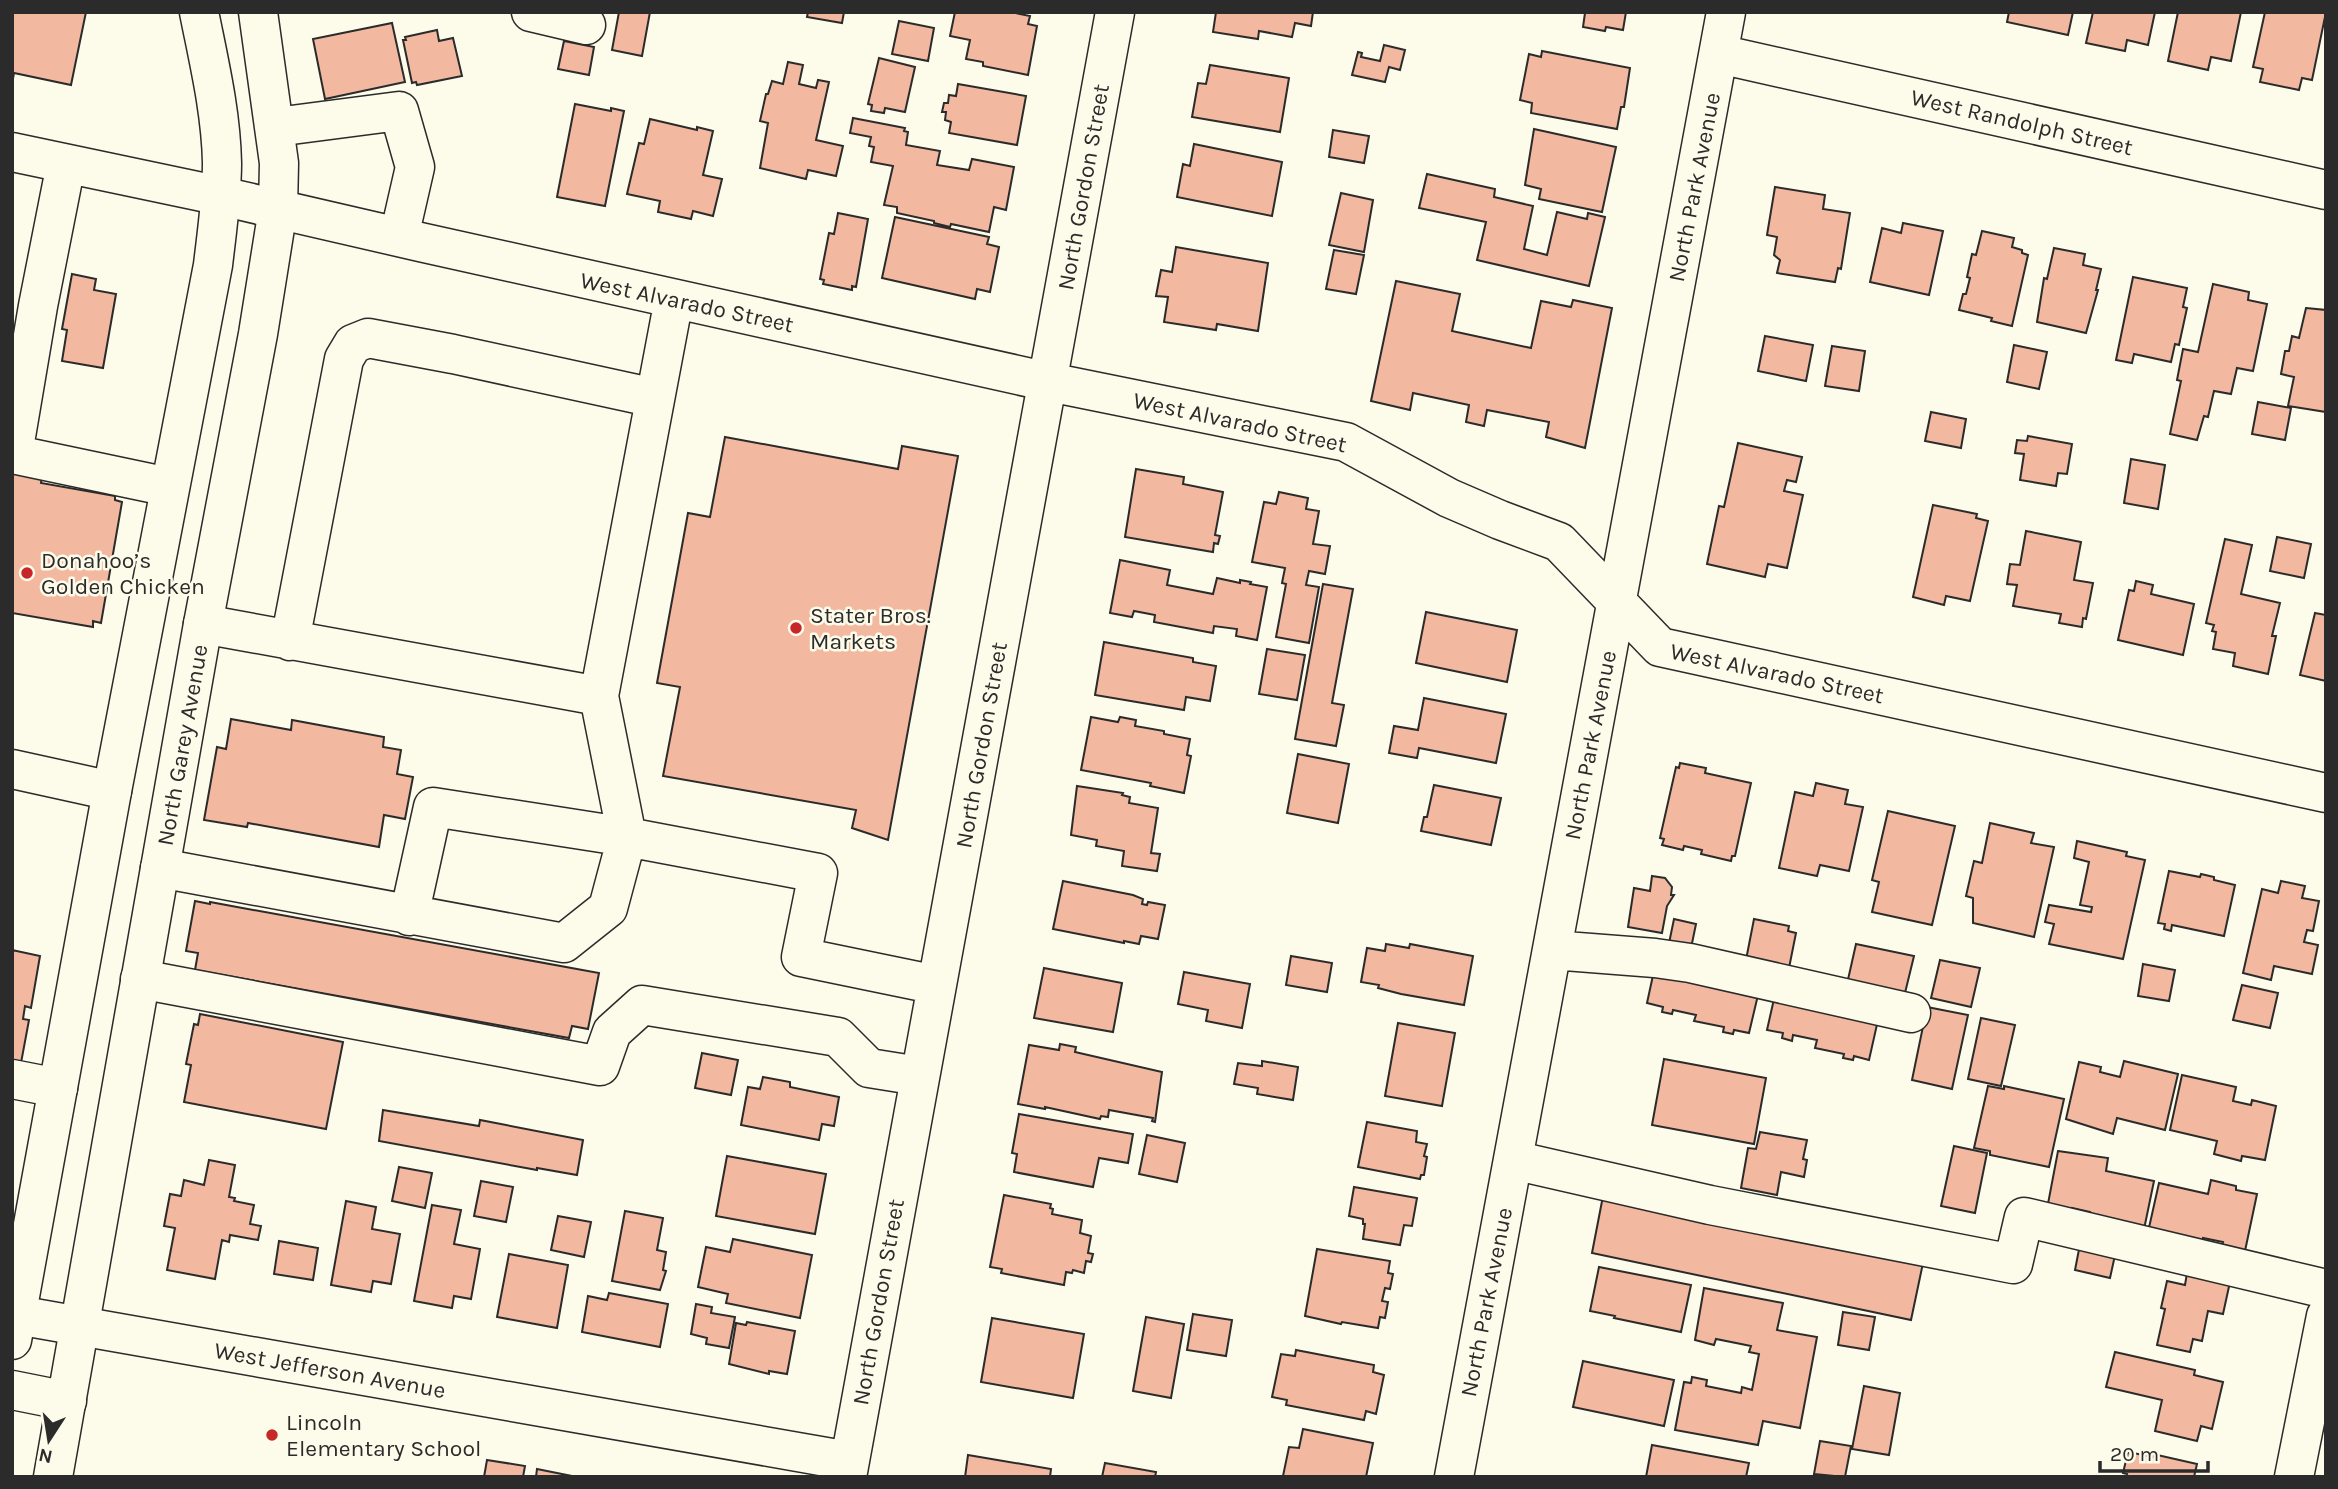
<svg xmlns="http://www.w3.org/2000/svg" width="2338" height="1489" viewBox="0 0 2338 1489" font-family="Karla,sans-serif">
	<rect width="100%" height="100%" fill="#fdfbea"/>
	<!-- building -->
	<path fill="#f2b8a0" stroke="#2b2b2b" stroke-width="2" d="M12 12H86L71 85 14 73 12 84Z
		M619 12H650L642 56 612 50Z
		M808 12H844L842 23 807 17Z
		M955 12H1010L1030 16 1028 24 1037 26 1028 75 983 66V62L966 59 970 40 950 36Z
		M1216 12H1313L1311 26 1295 23 1292 37 1259 31 1258 39 1213 32Z
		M1579 12H1626L1623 30 1606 27 1605 31 1583 27 1585 13Z
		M2009 12H2073L2068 35 2007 22Z
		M2093 12H2155L2148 45 2127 40 2125 51 2086 43Z
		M2178 12H2241L2231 61 2211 57 2208 70 2168 61Z
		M2265 12H2326L2312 80 2302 78 2299 90 2260 82 2263 69 2253 67Z
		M899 21 934 28 928 61 892 54Z
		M392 23 405 82 325 99 313 39Z
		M437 30 439 41 453 38 462 76 417 85 416 82 412 83 403 40H406L405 37Z
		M564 41 594 47 589 75 558 69Z
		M1384 45 1405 50 1400 70 1389 67 1385 82 1352 75 1358 52 1362 53 1361 57 1380 61Z
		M1542 51 1630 68 1624 107H1621L1617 129 1531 113 1532 103 1520 100 1529 54 1541 57Z
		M879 58 915 67 905 112 885 108 884 113 871 111 872 105 868 104Z
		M788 62 803 65 799 84 816 88 818 80 829 82 816 140 843 146 836 176 808 170 806 179 760 168 768 123 760 121 766 94H768L772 81 783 84Z
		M1210 65 1289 78 1280 132 1192 117 1198 83 1206 84Z
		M958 84 1026 96 1017 145 949 133 951 122 945 120 946 112H942L944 103H948L949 95 956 96Z
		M575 104 611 111V108L624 111 605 206 557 197Z
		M853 118 905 128 904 131 908 132 906 145 940 151 937 165 969 170 972 159 1014 167 1006 210 994 207 989 232 951 224 950 227 934 223V221L897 213V207L884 205 893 166 871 162 874 147 869 146 871 137 850 133Z
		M650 119 697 130V127L713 131 703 175 722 179 713 216 693 211 691 219 658 212 660 201 627 194 639 143 644 144Z
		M1534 129 1616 147 1602 212 1539 199 1541 189 1525 185Z
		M1333 130 1369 136 1364 163 1329 157Z
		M1194 144 1282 162 1272 216 1177 197 1183 164 1190 166Z
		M1427 174 1495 189 1494 197 1533 206 1524 249 1547 255 1557 212 1587 219 1588 213 1605 217 1589 286 1477 260 1486 222 1419 208Z
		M1775 187 1825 195 1823 209 1850 213 1841 269 1838 268 1835 282 1777 273 1780 260 1774 255 1777 237 1767 235Z
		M1341 193 1373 200 1364 252 1329 245Z
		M838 213 868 219 856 287 852 286V290L823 284 824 280 820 279 829 233 834 234Z
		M895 217 989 237 987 244 999 247 990 292 977 289 975 299 882 278Z
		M1903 223 1943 231 1929 295 1870 282 1882 228 1901 233Z
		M1982 231 2014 238 2012 247 2022 250V253L2028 255 2012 326 1991 321 1992 318 1959 310 1963 294H1966L1970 278 1967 277 1972 254 1976 255Z
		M1176 247 1268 263 1258 331 1217 324 1216 330 1164 322 1168 297 1156 296 1161 270 1172 272Z
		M2054 248 2085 254 2083 265 2101 269 2096 290H2098L2086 333 2037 322 2044 278 2047 279Z
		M1334 250 1364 255 1356 294 1326 289Z
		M72 274 96 279 94 290 116 294 103 368 62 361 67 330 62 329Z
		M2133 277 2187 288 2183 307 2187 308 2179 345 2175 344 2171 362 2134 354 2132 363 2116 360Z
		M1396 281 1460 294 1452 331 1531 348 1541 301 1571 307 1573 300 1612 308 1585 448 1546 437 1549 422 1487 410 1484 426 1466 422 1469 405 1413 393 1410 410 1371 401Z
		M2213 284 2249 292 2248 300 2267 304 2253 371 2237 368 2231 394 2214 391 2208 417 2204 416 2197 440 2170 434 2181 381 2177 380 2183 349 2198 352Z
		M2306 308 2326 310V412L2288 406 2294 377 2281 374 2285 351H2289L2292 336 2299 338Z
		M1765 336 1813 345 1806 381 1758 371Z
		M2014 345 2047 352 2039 389 2007 382Z
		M1832 346 1865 351 1859 391 1825 386Z
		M2258 402 2291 408 2285 440 2252 434Z
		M1931 412 1966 419 1961 448 1925 441Z
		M2028 436 2072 444 2067 474 2058 473 2056 486 2020 480 2024 454 2015 453 2017 440 2027 441Z
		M725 437 898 469 902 446 958 456 888 840 852 828 856 810 663 776 680 687 657 683 688 513 710 517Z
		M1738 443 1802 457 1796 482 1787 480 1784 491 1803 495 1787 568 1768 564 1765 577 1707 564 1719 506 1724 507Z
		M2131 459 2165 465 2158 509 2124 503Z
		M1136 469 1184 477 1183 484 1223 492 1215 535 1220 536 1218 544 1214 543 1213 552 1125 537Z
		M12 471 42 476 41 483 115 496V500L122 502 101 623 93 621V627L12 613Z
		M1279 492 1308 498 1306 509 1319 511 1313 544 1330 546 1325 574 1309 571 1306 585 1319 587 1309 643 1276 637 1286 584 1282 583 1285 568 1252 562 1264 502 1276 504Z
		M1933 505 1977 514 1976 518 1988 521 1970 601 1946 596 1944 605 1913 597Z
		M2026 531 2081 542 2074 580 2093 583 2086 619 2083 618 2082 627 2059 623 2061 614 2013 606 2017 585 2007 584 2010 564 2020 565Z
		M2277 537 2311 544 2304 578 2270 571Z
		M2225 539 2252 545 2241 594 2280 603 2272 636H2276L2268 674 2233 666 2235 653 2213 649 2216 632 2212 631 2214 625 2206 623Z
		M1120 560 1170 570 1167 585 1213 594 1217 578 1240 583V580L1251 582 1250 584 1267 587 1257 640 1236 636 1237 629 1214 626 1213 633 1154 622 1155 615 1134 611 1132 617 1110 613Z
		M2136 581 2153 585 2151 594 2194 604 2183 655 2118 640 2129 590 2134 591Z
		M1323 584 1353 589 1332 703 1344 705 1336 746 1295 739Z
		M1426 612 1517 630 1507 682 1416 663Z
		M2315 613 2326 615V681L2300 675Z
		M1104 642 1193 658V662L1216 666 1210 701 1186 697 1184 710 1095 695Z
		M1267 649 1305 655 1297 700 1259 694Z
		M1424 698 1506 714 1496 763 1419 748 1417 758 1389 753 1394 726 1418 730Z
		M1091 717 1118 722 1120 717 1136 720 1135 726 1164 731V734L1190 739 1187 755 1191 756 1184 793 1150 786 1151 783 1081 770Z
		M231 719 291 730 292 720 384 737 383 747 401 750 397 774 413 777 405 819 384 815 379 847 248 823 247 827 204 820 217 747 226 749Z
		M1298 754 1349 764 1338 823 1287 813Z
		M1680 763 1706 768 1705 773 1751 783 1735 856H1732L1731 861 1701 854 1702 850 1684 846 1683 850 1662 845 1664 839 1660 838 1676 767 1679 768Z
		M1816 783 1848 790 1845 804 1863 807 1849 871 1820 865 1817 876 1779 868 1795 792 1813 796Z
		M1434 785 1501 798 1491 845 1421 831 1424 817H1427Z
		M1077 786 1123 793 1122 795 1130 797 1129 803 1158 808 1151 853 1160 854 1157 871 1122 866 1124 851 1096 846 1097 840 1071 835Z
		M1888 811 1955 826 1932 925 1872 912 1879 882 1872 880Z
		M1990 823 2034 833 2031 843 2054 847 2034 937 1973 923V898L1966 896 1974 861 1982 863Z
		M2077 841 2127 852 2126 856 2145 860 2123 959 2049 944 2054 924 2045 922 2049 905 2091 912 2092 907 2080 905 2089 862 2074 858Z
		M2169 871 2200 877 2201 874 2214 877V880L2235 885 2224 936 2172 925 2171 931 2164 929 2165 924 2158 923Z
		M1652 876 1665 878 1672 887 1671 895H1674L1667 906 1662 933 1628 927 1634 888 1650 891Z
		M1063 881 1133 895 1143 899 1142 904 1147 905 1148 902 1165 905 1158 939 1141 936 1139 944 1124 941V943L1053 929Z
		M2281 881 2305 886 2302 898 2319 901 2313 931 2307 930 2304 942 2318 945 2312 974 2274 966 2271 980 2243 973 2262 889 2278 893Z
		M195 901 210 904V902L599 973 588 1029 572 1026 569 1038 195 970 198 953 186 951Z
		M1674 919 1696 924 1690 953 1668 948Z
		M1754 919 1789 926 1788 931 1796 933 1788 973 1745 965Z
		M1386 944 1409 948 1410 944 1473 956 1464 1005 1401 994 1378 988 1379 985 1361 982 1367 948 1385 951Z
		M1856 944 1914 956 1904 997 1847 984Z
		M12 950 40 956 31 1008 25 1006 23 1019 29 1020 21 1063 12 1062Z
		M1291 956 1332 963 1327 992 1286 985Z
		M1940 960 1980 968 1971 1007 1931 998Z
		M2143 964 2175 970 2169 1001 2138 996Z
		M1655 966 1758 995 1749 1033 1734 1030 1733 1034 1723 1032 1724 1027 1694 1021 1696 1015 1673 1010 1672 1014 1662 1012 1663 1007 1647 1003Z
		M1044 968 1122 983 1113 1032 1034 1018Z
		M1184 972 1250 984 1242 1028 1206 1021 1208 1010 1178 1004Z
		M2242 985 2278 993 2270 1028 2233 1020Z
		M1776 990 1878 1020 1869 1060 1854 1056 1853 1060 1843 1058 1844 1054 1815 1048 1817 1040 1793 1035 1792 1041 1782 1038 1783 1033 1767 1030Z
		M1927 1007 1968 1015 1952 1089 1912 1080Z
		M200 1014 343 1042 326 1129 184 1102 191 1065 186 1064 194 1024 198 1025Z
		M1981 1018 2015 1025 2001 1086 1968 1079Z
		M1398 1023 1455 1033 1442 1106 1385 1096Z
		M1060 1044 1076 1047 1075 1052 1162 1072 1155 1122 1152 1121 1153 1118 1109 1110 1108 1117 1101 1116 1100 1119 1045 1107V1109L1018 1104 1029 1045 1059 1050Z
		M702 1053 738 1060 731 1095 695 1088Z
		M1664 1059 1766 1078 1754 1144 1652 1125Z
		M1262 1061 1298 1067 1293 1100 1257 1094 1258 1088 1234 1084 1238 1063 1262 1066Z
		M2124 1061 2178 1074 2165 1130 2117 1118 2113 1134 2066 1119 2079 1062 2101 1067 2100 1072 2120 1077Z
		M2182 1075 2236 1087 2233 1101 2251 1105 2252 1100 2276 1106 2265 1160 2242 1156 2241 1161 2214 1154 2217 1141 2170 1130Z
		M763 1077 790 1082V1087L839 1097 834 1126 822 1124 819 1140 741 1125 748 1087 760 1089Z
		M1988 1086 2004 1089V1086L2064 1099 2049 1167 1990 1155V1151L1974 1148Z
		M383 1110 479 1126 480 1120 583 1140 577 1175 537 1168V1170L379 1141Z
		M1019 1114 1133 1134 1128 1163 1099 1158 1093 1187 1014 1172 1017 1154 1012 1153Z
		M1367 1122 1417 1131 1416 1142 1427 1144 1424 1156 1427 1157 1424 1175H1421L1420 1179 1358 1167Z
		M1760 1132 1807 1140 1803 1159 1807 1160 1804 1177 1781 1172 1777 1195 1741 1188 1748 1148 1756 1149Z
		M1147 1135 1185 1143 1177 1182 1139 1174Z
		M1954 1146 1987 1153 1975 1213 1941 1206Z
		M2058 1151 2108 1158 2106 1171 2154 1181 2142 1239 2087 1228 2090 1212 2072 1208 2071 1214 2047 1209Z
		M727 1156 826 1174 815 1234 716 1216Z
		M209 1160 235 1165 229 1197 235 1198 234 1201 254 1205 250 1224 261 1226 258 1240 230 1235 229 1242 222 1240 215 1279 167 1270 175 1228 164 1226 170 1194 181 1196 184 1180 204 1185Z
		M399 1167 432 1173 425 1208 392 1201Z
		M2211 1180 2236 1186V1190L2257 1194 2245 1251 2222 1246 2223 1242 2203 1238 2200 1253 2146 1241 2159 1183 2208 1194Z
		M481 1181 513 1187 506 1222 474 1216Z
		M1354 1187 1417 1198 1412 1226 1404 1225 1400 1245 1363 1239 1365 1224H1363V1219L1349 1216Z
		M1004 1195 1051 1204 1050 1208 1053 1209 1052 1214 1082 1220 1080 1233 1091 1236 1088 1253 1093 1254 1091 1262 1086 1261 1084 1273 1073 1270 1072 1273 1066 1272 1064 1285 1001 1273 1002 1269 990 1267Z
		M1603 1196 1923 1263 1911 1320 1592 1253Z
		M346 1201 376 1207 372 1229 400 1234 391 1284 373 1281 371 1292 331 1285Z
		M432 1205 461 1210 454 1244 480 1249 471 1299 454 1296 452 1308 414 1301Z
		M625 1211 663 1218 657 1250 666 1252 663 1270 666 1271 660 1290 612 1281Z
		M558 1216 591 1222 584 1257 551 1250Z
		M733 1239 812 1255 800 1318 726 1303 728 1294 698 1287 706 1247 730 1252Z
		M2081 1239 2117 1246 2110 1278 2075 1270Z
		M279 1241 318 1248 313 1280 274 1274Z
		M1317 1249 1390 1261 1388 1273 1393 1274 1390 1289 1385 1288 1382 1301 1388 1302 1385 1318 1380 1317 1378 1328 1342 1322 1341 1324 1305 1316Z
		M509 1254 568 1265 557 1328 497 1317Z
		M1599 1267 1691 1285 1681 1332 1614 1318 1615 1316 1590 1311Z
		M2187 1273 2230 1282 2223 1314 2208 1311 2202 1341 2193 1339 2190 1352 2157 1345 2165 1309 2161 1308 2167 1281 2185 1285Z
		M1704 1288 1783 1303 1777 1330 1817 1337 1800 1428 1763 1421 1758 1445 1675 1430 1684 1382 1691 1383 1692 1377 1707 1380 1706 1386 1741 1393 1742 1387 1752 1390 1759 1354 1749 1352 1751 1346 1716 1339 1714 1345 1695 1340Z
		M609 1293 668 1304 660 1347 582 1332 588 1296 607 1300Z
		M696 1304 712 1307 711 1313 735 1317 729 1348 706 1344 707 1338 691 1334Z
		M1843 1312 1875 1317 1869 1350 1838 1345Z
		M1193 1314 1232 1320 1226 1356 1187 1350Z
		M1146 1317 1184 1324 1171 1398 1133 1391Z
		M992 1318 1084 1334 1073 1398 981 1382Z
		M747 1322 795 1331 787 1374 769 1371V1374L729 1364 736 1323 746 1325Z
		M1296 1350 1374 1365 1373 1372 1384 1375 1376 1414 1366 1411 1364 1420 1286 1405 1287 1400 1272 1397 1281 1354 1295 1356Z
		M2115 1352 2195 1370 2194 1375 2223 1382 2212 1429 2201 1426 2197 1441 2155 1431 2162 1400 2106 1387Z
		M1583 1361 1674 1380 1664 1426 1573 1407Z
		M1864 1386 1900 1393 1889 1455 1852 1449Z
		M1303 1429 1373 1443 1366 1477 1283 1476 1289 1447 1299 1448Z
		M1820 1441 1851 1446 1845 1477 1814 1474Z
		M1652 1445 1749 1463 1746 1477H1646Z
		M2128 1452 2153 1457V1454L2197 1464 2194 1477H2126L2127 1474 2123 1473Z
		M968 1455 1051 1469 1050 1477H965Z
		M487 1460 525 1466 523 1477H484Z
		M1105 1463 1156 1472 1155 1477H1102Z
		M537 1469 577 1477H536Z"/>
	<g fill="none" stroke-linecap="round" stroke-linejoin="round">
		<defs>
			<path id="minor" d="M531 12 586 25
				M1719 54 2326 190
				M276 127 399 111 415 167 399 237
				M12 152 221 196 420 242 1049 382 1346 442 1449 498 1500 520 1559 542 1660 647 2326 793
				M674 299 599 696 627 837 818 873 801 957 937 985
				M12 454 169 487
				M13 454 38 306 66 164
				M203 624 599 696
				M290 641 344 359 353 344 368 338 453 354 655 398
				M12 769 112 791
				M160 868 564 943 608 908 627 837 433 807 409 916
				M1552 950 1655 958 1690 963 1911 1013
				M140 979 600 1066 612 1032 642 1005 838 1037 869 1068 919 1076
				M12 1079 58 1088
				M1513 1160 1710 1205 2013 1264 2024 1217 2326 1289
				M17 1315 849 1461
				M12 1390 67 1401
				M847 1477 1115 12
				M1454 1477 1726 12
				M2294 1477 2326 1316"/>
			<path id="major" d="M12 1340 112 791 213 265C217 231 222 197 222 163 221 112 209 62 199 12
				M53 1477 203 624 258 334 278 209 279 163 258 12"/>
		</defs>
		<!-- minor casing -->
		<use href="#minor" stroke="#2b2b2b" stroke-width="41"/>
		<!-- major casing -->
		<use href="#major" stroke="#2b2b2b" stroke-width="41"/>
		<!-- minor -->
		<use href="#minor" stroke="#fdfbea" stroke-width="38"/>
		<!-- major -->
		<use href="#major" stroke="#fdfbea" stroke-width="38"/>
	</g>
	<!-- markers -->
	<g fill="#c62828" stroke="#fdfbea" stroke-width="2.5">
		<circle cx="27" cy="573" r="7"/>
		<circle cx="796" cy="628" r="7"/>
		<circle cx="272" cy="1435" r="7"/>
	</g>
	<g text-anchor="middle" stroke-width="5" stroke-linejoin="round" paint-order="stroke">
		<!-- street labels -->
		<g font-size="23" fill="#2b2b2b" stroke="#fdfbea">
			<text transform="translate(2022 122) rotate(13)" y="8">West Randolph Street</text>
			<text transform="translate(1083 187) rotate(-80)" y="8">North Gordon Street</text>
			<text transform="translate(1694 187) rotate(-79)" y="8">North Park Avenue</text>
			<text transform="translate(687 302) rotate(12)" y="8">West Alvarado Street</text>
			<text transform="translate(1240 422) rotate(12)" y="8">West Alvarado Street</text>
			<text transform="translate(1777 673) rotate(12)" y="8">West Alvarado Street</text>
			<text transform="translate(182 745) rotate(-80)" y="8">North Garey Avenue</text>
			<text transform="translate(981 745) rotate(-80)" y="8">North Gordon Street</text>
			<text transform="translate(1590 745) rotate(-79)" y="8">North Park Avenue</text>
			<text transform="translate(878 1302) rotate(-80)" y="8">North Gordon Street</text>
			<text transform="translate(1486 1302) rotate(-79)" y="8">North Park Avenue</text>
			<text transform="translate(330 1370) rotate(10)" y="8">West Jefferson Avenue</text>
		</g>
		<!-- poi labels -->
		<g font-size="23" fill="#2b2b2b" stroke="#fdfbea" text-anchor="start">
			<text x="41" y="568">Donahoo’s<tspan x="41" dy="26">Golden Chicken</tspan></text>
			<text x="810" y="623">Stater Bros.<tspan x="810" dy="26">Markets</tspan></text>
			<text x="286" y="1430">Lincoln<tspan x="286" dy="26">Elementary School</tspan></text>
		</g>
	</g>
	<!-- border -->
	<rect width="2338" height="1489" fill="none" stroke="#2b2b2b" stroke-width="28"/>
	<!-- north arrow -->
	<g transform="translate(49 1440) rotate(192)" stroke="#fdfbea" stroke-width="5" paint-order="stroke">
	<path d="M0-5L12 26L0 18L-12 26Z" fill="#2b2b2b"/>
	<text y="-10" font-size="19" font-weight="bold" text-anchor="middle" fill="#2b2b2b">N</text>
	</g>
	<!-- scale -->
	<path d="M2100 1461v10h108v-10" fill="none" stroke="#2b2b2b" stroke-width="3.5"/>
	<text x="2110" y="1461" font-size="21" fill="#2b2b2b" stroke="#fdfbea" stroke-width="5" paint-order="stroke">20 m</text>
</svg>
